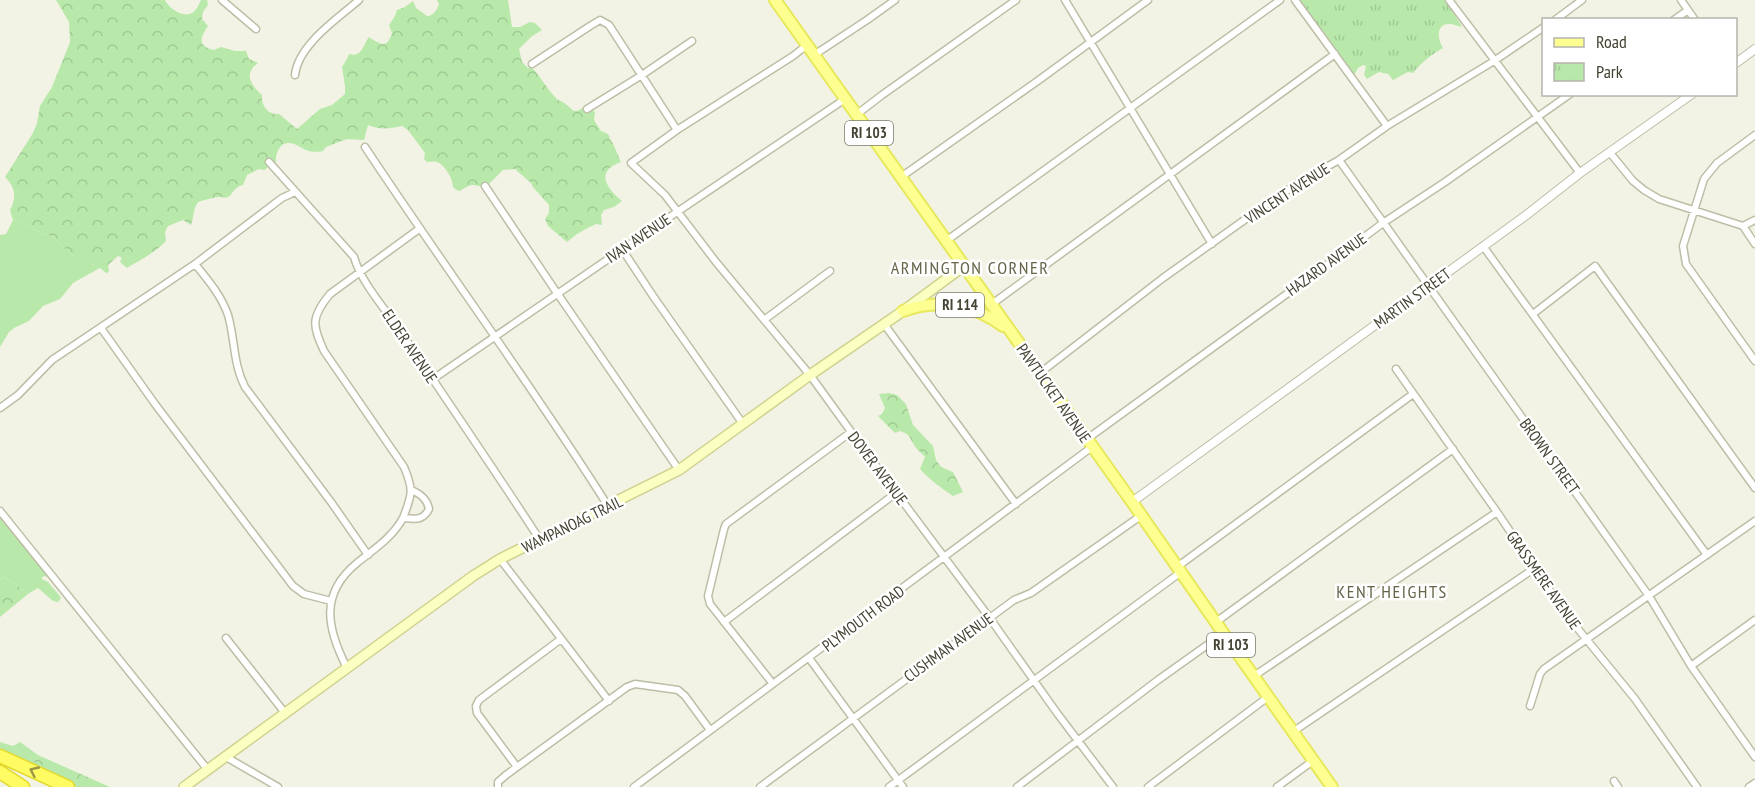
<svg xmlns="http://www.w3.org/2000/svg" width="1755" height="787" viewBox="0 0 1755 787" font-family="'PT Sans Narrow',sans-serif">
	<defs>
		<pattern id="forest-crowns" width="20" height="18" patternUnits="userSpaceOnUse" patternTransform="scale(1.5)"><rect width="20" height="18" fill="#b9e9aa"/><path d="M2 6a3 3 0 1 1 6 0M12 15a3 3 0 1 1 6 0" fill="none" stroke="#a0c993"/></pattern>
		<pattern id="park-tufts" width="24" height="20" patternUnits="userSpaceOnUse" patternTransform="scale(1.5)"><rect width="24" height="20" fill="#b9e9aa"/><path d="M3 7l-1-3M5 7V3M7 7l1-3M15 17l-1-3M17 17v-4M19 17l1-3" fill="none" stroke="#a0c993"/></pattern>
	</defs>
	<rect width="100%" height="100%" fill="#f2f3e4"/>
	<!-- grass -->
	<path fill="#b9e9aa" d="M13 220 26 224 42 234 51 236 75 257 86 259 98 269 73 283 60 299 43 306 29 321 14 328 9 332 0 347V235L6 234Z
		M0 511 53 580 45 576 42 577V579L48 582 59 595 61 598 58 602 53 601 38 588 28 594 13 582 3 577 0 581Z
		M0 742 13 746 20 742 38 755 31 767 0 752Z"/>
	<!-- forest -->
	<path fill="url(#forest-crowns)" d="M56 0H165C169 8 182 18 192 13 197 10 199 4 201 0H207L208 5 203 12 202 19 208 26C200 38 197 46 214 50L221 47 235 51H246L249 59 258 63C243 74 251 85 262 95 261 106 268 115 279 114L297 129 320 109 332 105 345 94V86L342 67 347 59 349 54C362 58 363 45 369 37 381 45 387 49 392 33L389 25 395 16 397 10 405 7 413 1 416 8 427 16C433 16 437 10 439 4L437 0H508L512 27H520L530 22 535 23 542 30 531 37 519 49 522 62 528 68 531 67C541 76 546 88 556 98 558 101 562 101 564 103 574 109 572 116 585 106L591 107 595 113 594 120 601 131 608 134 610 137 609 138C615 145 617 154 621 162 595 171 606 188 622 201L614 207 604 210 601 215 602 225 596 224C585 229 576 234 567 242L548 226 545 219 549 213V205L532 186V184L515 169 503 170 485 188C472 184 472 183 460 191L456 190 453 187C453 179 445 165 437 162 434 161 430 162 427 162L424 159 425 153 408 130 402 126C389 129 380 130 368 125L364 140 347 139 326 147 323 151C303 155 302 144 289 143 280 142 275 154 276 162L271 163 265 170 259 169 247 175 243 185C233 187 233 195 228 197 224 199 221 196 218 197 211 198 204 200 198 202 193 209 194 217 191 225L183 220 168 226 165 232 166 241C156 252 140 260 127 268L120 262 122 258 118 256 108 265 109 272 106 273 100 268 98 269 86 259 76 258 51 236 42 234 26 224 13 220 10 210C17 197 15 187 5 177L33 133 37 123 40 106 52 87 70 42 69 22Z
		M889 393 897 395 906 404 913 425 933 446 936 460 941 467 953 472 963 492 953 496C941 488 930 480 920 469L925 457C922 453 917 450 914 445 909 437 911 435 900 431L895 433 878 416 882 414 885 408 879 394Z
		M3 577 13 582 28 594 0 617V581Z
		M38 755 110 787H75L31 767Z"/>
	<!-- park -->
	<path fill="url(#park-tufts)" d="M1296 0H1449L1456 9 1452 11 1461 25V27C1457 26 1454 24 1450 24 1435 23 1438 40 1443 48 1432 54 1421 63 1413 73L1408 72 1393 80 1388 74 1379 72 1367 79 1364 75 1366 66 1363 65 1358 68 1353 77Z"/>
	<g fill="none" stroke-linecap="round" stroke-linejoin="round">
		<defs>
			<path id="minor" d="M222 0 256 29
				M1065 0 1212 244
				M1295 0 1387 126
				M1449 0 1580 173
				M1681 0 1695 20
				M1555 20 1582 0
				M1674 20 1688 10
				M807 45 793 56 677 130 631 163 665 195 716 262 810 375 865 451 989 617 1057 713 1113 787
				M814 55 867 20 895 0
				M532 64 590 26 600 20 609 25 677 130
				M295 75C298 45 337 19 359 0
				M587 109 642 75 692 41
				M856 115 882 95 1016 0
				M1755 135 1717 163 1704 179 1683 246 1686 264 1755 361
				M365 147C445 268 531 384 608 506
				M1611 154 1633 181 1644 190 1659 199 1743 226 1755 244
				M1339 160 1649 596 1691 666 1755 757
				M269 162 354 257C362 285 389 313 405 338 450 405 496 472 540 540
				M901 177 1039 80 1148 0
				M485 186 557 293 679 470
				M1743 226 1755 220
				M946 241 1280 0
				M1483 246 1707 555
				M622 249 653 296 743 424
				M195 264C208 280 221 295 228 315 235 339 233 364 245 387L331 502 368 555
				M992 304 1335 54
				M1533 314 1595 266 1755 488
				M764 320 830 271
				M884 324 1016 504
				M101 328 155 404 293 586 304 594 331 601
				M1396 369 1497 512 1565 613 1635 699 1697 787
				M1040 373 1163 278 1250 216 1298 183 1339 160 1387 126 1494 61 1544 27
				M433 379 677 212 845 99
				M0 408 18 395 52 360 195 264 282 198 295 192
				M1087 439 1328 264 1383 223 1445 182 1570 94
				M0 511 208 770
				M403 518C412 495 414 490 404 467L324 351C312 325 311 317 330 294L419 229
				M500 559 609 701
				M1177 567 1413 394
				M724 622 896 493
				M1216 622 1453 449
				M226 638 285 713
				M809 658 903 787
				M1691 666 1755 620
				M347 668C327 629 319 594 357 563 374 549 392 538 403 518 415 519 423 521 429 509 427 499 421 494 411 490
				M1254 676 1497 512
				M773 684 710 604 708 596 724 529 726 524 851 432
				M1530 706 1540 674 1544 669 1755 521
				M1294 731 1535 568
				M226 757 278 787
				M517 767 477 713 476 706 479 700 561 639
				M1614 781 1618 787
				M498 787V782L506 775 627 687 635 684 678 690 685 696 710 730
				M634 787 1092 447
				M760 787 1014 600 1031 593 1142 515
				M889 787 1181 572
				M1017 787 1158 680 1224 633
				M1148 787 1268 697
				M1277 787 1314 760
				M1749 787 1755 783"/>
			<path id="tertiary" d="M1736 63 1755 49
				M1132 502 1525 216 1580 173 1692 94"/>
			<path id="secondary" d="M184 787 473 576 500 559 679 470 810 375 903 311 964 266"/>
			<path id="primary" d="M775 0 1132 502 1226 637 1332 787
				M903 311C938 298 973 304 1003 326"/>
			<path id="motorway" d="M0 756 68 787
				M0 772 23 787"/>
		</defs>
		<!-- minor casing -->
		<use href="#minor" stroke="#bebda6" stroke-width="9"/>
		<!-- tertiary casing -->
		<use href="#tertiary" stroke="#bebda6" stroke-width="10"/>
		<!-- secondary casing -->
		<use href="#secondary" stroke="#cfd18f" stroke-width="12"/>
		<!-- primary casing -->
		<use href="#primary" stroke="#e7e85c" stroke-width="14"/>
		<!-- motorway casing -->
		<use href="#motorway" stroke="#e3d82d" stroke-width="15"/>
		<!-- minor -->
		<use href="#minor" stroke="#fff" stroke-width="6"/>
		<!-- tertiary -->
		<use href="#tertiary" stroke="#fff" stroke-width="8"/>
		<!-- secondary -->
		<use href="#secondary" stroke="#fbffc1" stroke-width="9"/>
		<!-- primary -->
		<use href="#primary" stroke="#fdff90" stroke-width="10"/>
		<!-- motorway -->
		<use href="#motorway" stroke="#fffb62" stroke-width="12"/>
	</g>
	<!-- one-way arrows -->
	<defs><path id="oneway-chevron" d="M-2-3.5L2.5 0L-2 3.5" fill="none" stroke-width="1.6" stroke-linecap="round" stroke-linejoin="round" transform="scale(1.5)"/></defs>
	<use stroke="#999648" href="#oneway-chevron" transform="translate(34 771) rotate(-155)"/>
	<g text-anchor="middle" stroke-width="5" stroke-linejoin="round" paint-order="stroke">
		<!-- shield labels -->
		<g fill="#fff" stroke="#7d7b70" stroke-width="1.5">
			<rect x="845" y="121" width="48" height="24" rx="4.5"/>
			<rect x="936" y="293" width="48" height="24" rx="4.5"/>
			<rect x="1207" y="633" width="48" height="24" rx="4.5"/>
		</g>
		<g font-size="15" font-weight="bold" fill="#454333">
			<text x="869" y="138">RI 103</text>
			<text x="960" y="310">RI 114</text>
			<text x="1231" y="650">RI 103</text>
		</g>
		<!-- street labels -->
		<g font-size="16" fill="#454333" stroke="#fff">
			<text transform="translate(1287 193) rotate(-33)" y="6">VINCENT AVENUE</text>
			<text transform="translate(638 238) rotate(-34)" y="6">IVAN AVENUE</text>
			<text transform="translate(1326 264) rotate(-36)" y="6">HAZARD AVENUE</text>
			<text transform="translate(1412 298) rotate(-36)" y="6">MARTIN STREET</text>
			<text transform="translate(410 346) rotate(56)" y="6">ELDER AVENUE</text>
			<text transform="translate(1054 393) rotate(55)" y="6">PAWTUCKET AVENUE</text>
			<text transform="translate(1550 456) rotate(54)" y="6">BROWN STREET</text>
			<text transform="translate(878 468) rotate(53)" y="6">DOVER AVENUE</text>
			<text transform="translate(572 524) rotate(-26)" y="6">WAMPANOAG TRAIL</text>
			<text transform="translate(1544 580) rotate(55)" y="6">GRASSMERE AVENUE</text>
			<text transform="translate(863 618) rotate(-37)" y="6">PLYMOUTH ROAD</text>
			<text transform="translate(948 647) rotate(-36)" y="6">CUSHMAN AVENUE</text>
		</g>
		<!-- neighbourhood labels -->
		<g font-size="18" letter-spacing="1.5" fill="#68654a" stroke="#fff">
			<text x="970" y="274">ARMINGTON CORNER</text>
			<text x="1392" y="598">KENT HEIGHTS</text>
		</g>
	</g>
	<!-- legend -->
	<rect x="1542" y="18" width="195" height="78" fill="#ffffff" stroke="#b5b4ad" stroke-width="1.5"/>
	<rect x="1554" y="38" width="30" height="9" fill="#fdff90" stroke="#b5b4ad" stroke-width="1.5"/>
	<text x="1596" y="48" font-size="18" fill="#454333">Road</text>
	<rect x="1554" y="63" width="30" height="18" fill="url(#park-tufts)" stroke="#b5b4ad" stroke-width="1.5"/>
	<text x="1596" y="78" font-size="18" fill="#454333">Park</text>
</svg>
